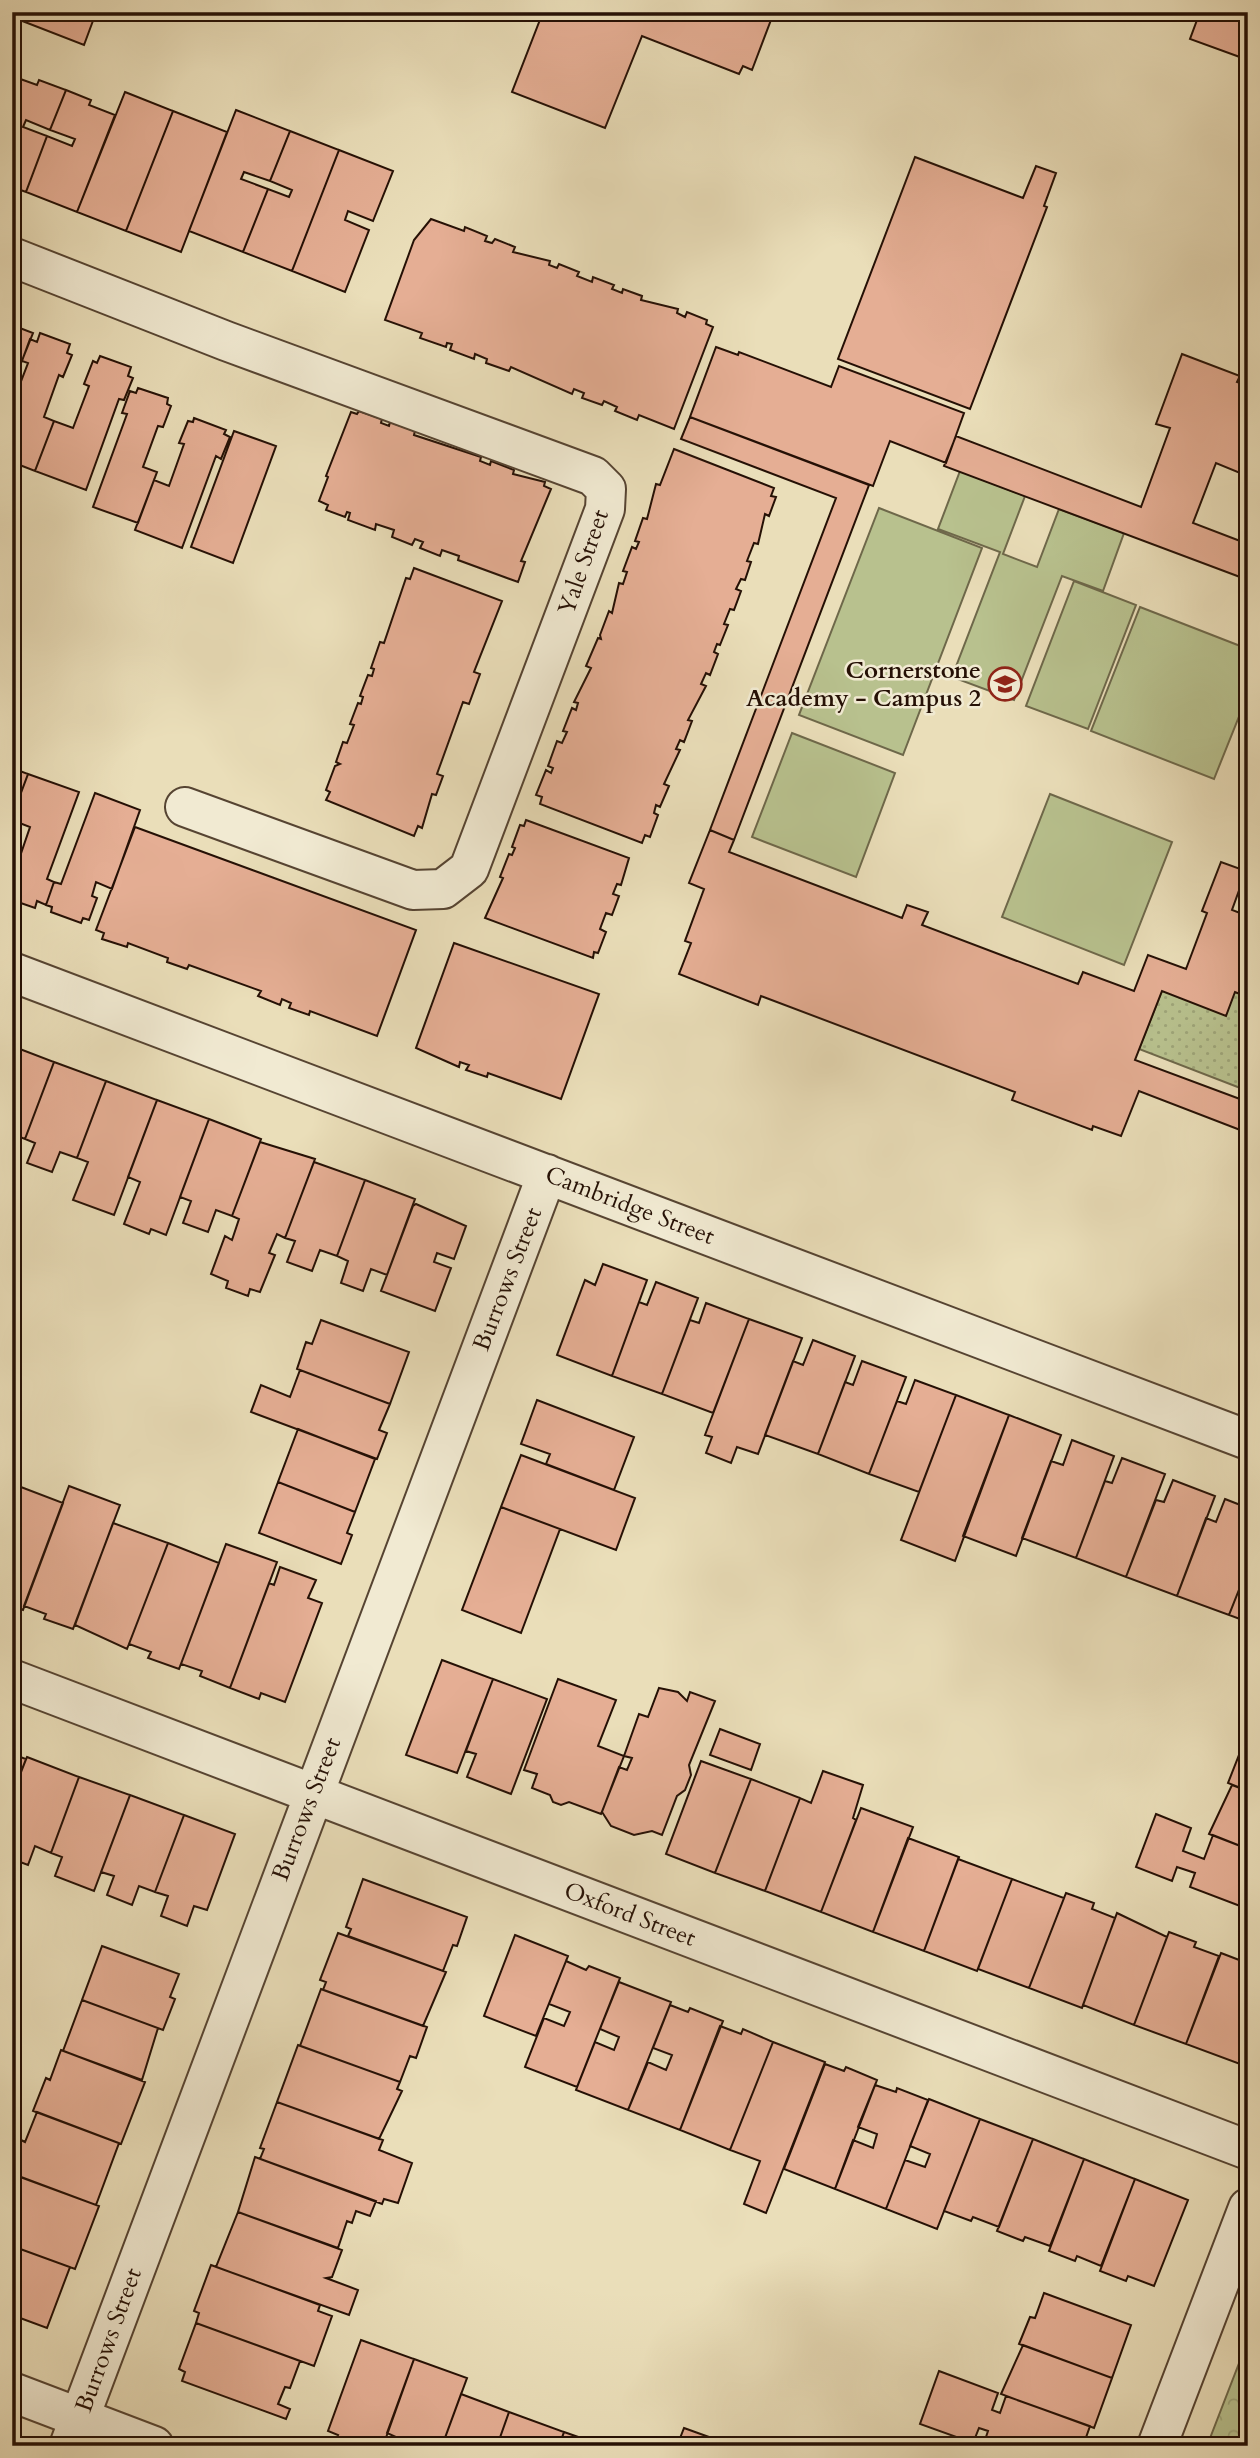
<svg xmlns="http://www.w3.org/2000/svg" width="1260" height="2458" viewBox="0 0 1260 2458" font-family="Cardo,serif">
	<defs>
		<pattern id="grass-dots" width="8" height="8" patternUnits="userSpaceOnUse" patternTransform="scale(1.75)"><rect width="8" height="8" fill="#b8c18e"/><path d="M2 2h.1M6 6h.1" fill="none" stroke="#9ea579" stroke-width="1.8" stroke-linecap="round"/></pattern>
		<pattern id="park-crowns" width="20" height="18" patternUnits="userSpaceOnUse" patternTransform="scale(1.75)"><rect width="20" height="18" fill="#b8c18e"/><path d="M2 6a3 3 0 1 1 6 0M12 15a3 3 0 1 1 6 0" fill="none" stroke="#9ea579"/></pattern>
	</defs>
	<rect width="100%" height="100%" fill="#eadeb9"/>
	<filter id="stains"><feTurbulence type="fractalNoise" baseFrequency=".00286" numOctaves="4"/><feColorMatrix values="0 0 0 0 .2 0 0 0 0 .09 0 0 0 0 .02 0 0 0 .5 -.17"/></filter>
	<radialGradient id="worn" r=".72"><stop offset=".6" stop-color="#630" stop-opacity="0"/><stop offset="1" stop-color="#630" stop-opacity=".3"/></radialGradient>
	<!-- grass -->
	<path fill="url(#grass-dots)" stroke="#6e684a" stroke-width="2" d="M1162 991 1235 992 1248 997V1091L1139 1049Z"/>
	<!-- park -->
	<path fill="url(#park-crowns)" stroke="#6e684a" stroke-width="2" d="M1248 2340V2446H1207Z"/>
	<!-- pitch -->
	<path fill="#b8c18e" stroke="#6e684a" stroke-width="2" d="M960 471 1025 496 1003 554 1037 567 1059 509 1124 533 1103 591 1062 576 1014 700 952 677 1000 552 938 529Z
		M879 508 982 548 903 755 799 715Z
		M1074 581 1136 605 1088 729 1026 706Z
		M1140 607 1248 649V694L1214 779 1091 731Z
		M792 733 895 773 856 877 752 837Z
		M1050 794 1172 842 1124 965 1002 917Z"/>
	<!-- building -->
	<path fill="#e5ae94" stroke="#251005" stroke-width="2" d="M12 12H88L87 16 94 18 84 45 12 17Z
		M543 12H774L752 70 743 66 739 74 642 36 605 128 512 92Z
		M1200 12H1248V60L1190 39Z
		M12 76 37 85 39 80 66 90 50 130 26 120 23 127 47 136 26 192 12 187Z
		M66 90 91 100 89 105 115 115 77 212 26 192 47 136 72 146 75 139 50 130Z
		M125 92 173 111 126 231 77 212Z
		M236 110 290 131 270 181 244 172 241 179 268 189 243 252 189 231Z
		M173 111 227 132 181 252 126 231Z
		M290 131 339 150 292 271 243 252 268 189 289 197 292 190 270 181Z
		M339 150 393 171 373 221 348 211 345 220 369 230 345 292 292 271Z
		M915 157 1023 198 1036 166 1056 173 1044 206 1047 207 970 409 838 359Z
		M431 219 464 231 465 227 487 236 485 241 492 243 495 239 515 247 513 252 550 261 549 265 557 268 559 264 579 272 577 276 592 282 593 277 614 285 612 289 622 293 623 289 642 296 641 300 678 309 677 313 685 317 687 312 707 320 706 324 713 327 674 429 639 415 637 420 615 411 617 407 604 401 602 405 582 398 584 393 574 389 572 394 511 367 509 371 486 363 487 359 475 354 474 359 450 350 452 344 447 343 446 347 420 338 422 333 385 320 414 240Z
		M12 325 33 333 15 378 12 377Z
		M40 333 70 344 67 353 72 355 63 377 59 375 44 417 54 421 35 471 12 462V405L28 363 22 361 30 339 37 342Z
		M716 347 738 355 739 352 831 387 839 366 964 413 946 463 890 441 873 486 690 417Z
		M1182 354 1240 376 1237 382 1248 386V453L1240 473 1216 463 1193 523 1248 544V580L944 466 956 436 1141 507 1170 428 1156 424Z
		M100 356 131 367 128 376 133 378 124 400 119 399 86 490 35 471 54 421 73 428 89 386 84 384 93 361 97 363Z
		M138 388 168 398 167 404 171 406 163 427 158 426 143 467 157 472 138 523 93 507 127 414 122 413 130 391 136 393Z
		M359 411 382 419 381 423 389 426 390 422 415 431 414 435 481 457 480 461 490 465 491 461 514 470 513 474 545 482 544 486 551 489 521 561 525 562 518 582 458 560 459 556 442 550 440 556 420 548 423 542 415 539 412 545 392 537 394 530 376 524 375 530 348 520 350 513 347 512 345 517 326 510 328 505 319 501 328 477 326 476 351 412 357 414Z
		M690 417 869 485 734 840 710 830 836 498 681 439Z
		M194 418 226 430 224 434 230 437 221 459 216 456 182 548 135 530 154 480 169 486 184 444 179 443 188 421 193 422Z
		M234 431 276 446 233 563 191 547Z
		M674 449 774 488 771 496 776 497 769 516 765 514 758 544 754 543 747 561 751 562 745 580 741 579 736 589 741 591 734 610 730 609 724 624 728 625 720 645 717 644 714 652 718 654 710 675 706 673 701 684 706 686 688 720 692 721 684 742 680 740 676 749 680 750 664 784 669 786 660 807 656 805 654 813 658 815 650 837 645 835 642 843 540 804 542 797 536 795 546 770 551 773 553 768 548 766 557 741 562 743 567 732 563 731 572 708 576 710 578 703 574 702 591 668 586 666 598 638 601 639 600 635 609 611 612 613 619 583 623 584 627 572 623 571 632 547 636 549 639 542 635 541 643 518 647 519 656 484 660 485Z
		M414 568 502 601 474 672 480 674 469 704 463 702 437 774 443 776 436 795 432 794 422 828 418 826 414 836 326 800 330 792 326 790 335 766 340 764 336 762 343 742 347 743 354 725 350 724 358 703 361 704 363 697 360 696 368 675 372 676 374 669 371 668 380 642 384 643 406 578 410 579Z
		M12 768 28 774 12 817Z
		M28 774 79 792 47 879 54 882 46 905 37 901 35 908 12 900V866L16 868 30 827 12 820V817Z
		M95 793 140 810 112 889 96 882 92 896 97 898 89 920 83 918 81 923 51 912 52 907 46 905 54 882 61 884Z
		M526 820 629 858 621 885 617 884 613 894 619 896 612 915 606 913 600 929 606 932 598 953 594 952 593 958 485 918 503 878 500 877 509 854 512 855 515 848 512 847 520 825 524 826Z
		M135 827 416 930 377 1036 310 1011 309 1015 289 1008 291 1003 282 999 280 1005 258 996 261 991 189 965 187 969 167 962 168 958 128 943 127 947 102 939 104 933 96 930Z
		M710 830 734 840 729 852 902 918 907 905 928 912 922 925 1078 984 1083 972 1134 991 1148 955 1186 969 1207 913 1202 911 1221 862 1246 871 1232 910 1248 916V997L1235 992 1226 1016 1162 991 1135 1060 1248 1102V1133L1139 1091 1121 1136 1093 1126 1092 1130 1012 1100 1015 1092 761 996 758 1005 679 974 691 943 685 941 704 889 689 883Z
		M454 943 599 994 561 1099 488 1073 487 1077 466 1070 469 1065 460 1062 459 1067 416 1048Z
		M12 1046 54 1062 25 1139 12 1134Z
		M54 1062 106 1081 77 1158 60 1152 52 1172 27 1163 35 1143 25 1139Z
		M106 1081 157 1100 114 1215 73 1200 88 1162 77 1158Z
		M157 1100 209 1119 166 1235 151 1229 149 1234 124 1224 140 1182 128 1177Z
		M209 1119 261 1139 232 1216 216 1210 208 1232 183 1223 191 1201 180 1197Z
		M260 1142 315 1159 285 1238 277 1234 269 1253 275 1255 260 1292 250 1289 248 1296 226 1288 228 1281 211 1274 225 1236 232 1240 239 1219 232 1216Z
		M314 1162 365 1180 337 1256 320 1250 312 1271 287 1262 295 1241 285 1238Z
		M365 1180 415 1199 387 1275 371 1269 363 1291 341 1283 348 1261 337 1256Z
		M416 1204 466 1226 454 1259 437 1253 434 1262 451 1268 435 1311 381 1291 413 1206Z
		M603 1264 647 1280 612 1376 557 1355 585 1280 595 1285Z
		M656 1282 698 1298 662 1394 612 1376 639 1302 647 1305Z
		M706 1303 749 1319 713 1413 662 1394 690 1320 699 1323Z
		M749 1319 802 1338 758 1454 737 1447 731 1463 706 1453 712 1437 705 1435Z
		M321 1320 409 1352 390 1404 297 1369 306 1342 312 1344Z
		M813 1340 855 1356 818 1454 765 1435 793 1361 803 1365Z
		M862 1361 906 1377 869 1474 818 1454 845 1382 853 1385Z
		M300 1370 390 1404 379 1430 387 1433 377 1459 251 1412 261 1385 290 1397Z
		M915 1380 956 1395 919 1492 869 1474 897 1401 906 1404Z
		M956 1395 1009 1415 955 1561 901 1540Z
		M537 1400 634 1437 614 1490 546 1464 550 1454 521 1444Z
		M1009 1415 1061 1435 1016 1556 963 1536Z
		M298 1429 375 1459 355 1512 278 1482Z
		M1072 1440 1114 1456 1076 1558 1022 1538 1051 1461 1063 1465Z
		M521 1455 635 1498 616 1550 501 1507Z
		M1122 1458 1165 1474 1126 1577 1076 1558 1105 1481 1112 1483Z
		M1173 1480 1215 1496 1177 1596 1126 1577 1156 1500 1164 1502Z
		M278 1482 355 1512 347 1533 352 1535 341 1564 259 1533Z
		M13 1484 63 1503 23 1610 12 1606Z
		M69 1486 120 1505 73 1629 44 1619 46 1614 24 1606Z
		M1225 1499 1248 1508V1567L1229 1615 1177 1596 1206 1518 1216 1522Z
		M501 1507 560 1529 521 1633 462 1610Z
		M113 1523 168 1543 127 1649 75 1625Z
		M168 1543 219 1563 179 1669 148 1658 151 1652 129 1644Z
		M226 1544 277 1562 230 1688 200 1676 202 1671 181 1664Z
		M280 1567 316 1580 308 1598 322 1603 285 1702 261 1693 259 1699 230 1688 269 1583 274 1585Z
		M1248 1567V1622L1229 1615Z
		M442 1660 493 1679 457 1773 406 1755Z
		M493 1679 547 1699 511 1794 467 1777 476 1754 466 1751Z
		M558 1679 616 1700 598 1746 624 1756 601 1814 569 1802 561 1805 553 1802 550 1795 532 1788 537 1774 524 1770Z
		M659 1688 678 1692 687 1701 690 1692 715 1701 689 1765 691 1775 685 1790 677 1796 662 1835 652 1831 634 1835 611 1826 602 1812 619 1767 627 1770 632 1758 624 1756 639 1714 648 1717Z
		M720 1729 760 1744 751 1770 710 1755Z
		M1248 1743V1791L1228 1783 1239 1755 1243 1756Z
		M12 1754 26 1759 12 1795Z
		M27 1757 79 1777 51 1853 35 1846 28 1865 12 1859V1795Z
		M701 1761 751 1779 715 1873 666 1854Z
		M823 1771 863 1785 853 1818 856 1820 821 1912 765 1891 800 1798 811 1803Z
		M79 1777 130 1795 94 1891 55 1876 62 1857 51 1853Z
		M751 1779 800 1798 765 1891 715 1873Z
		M1232 1785 1248 1791V1849L1209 1834Z
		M130 1795 184 1815 155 1892 139 1886 132 1905 107 1895 114 1876 101 1872Z
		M861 1808 913 1827 873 1932 821 1912Z
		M1156 1814 1191 1828 1183 1851 1204 1859 1213 1835 1248 1849V1909L1190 1887 1195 1873 1177 1867 1172 1881 1136 1867Z
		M184 1815 235 1834 207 1910 194 1906 187 1926 161 1916 168 1896 155 1892Z
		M908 1838 959 1857 924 1951 873 1932Z
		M958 1859 1012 1879 977 1971 924 1951Z
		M363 1879 467 1917 457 1946 453 1945 443 1971 348 1936 351 1929 346 1927Z
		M1012 1879 1064 1898 1029 1988 978 1969Z
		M1066 1893 1094 1903 1092 1909 1115 1918 1082 2008 1029 1988Z
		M1117 1913 1167 1937 1134 2025 1083 2005Z
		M1169 1932 1196 1942 1194 1947 1219 1956 1186 2044 1134 2025Z
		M338 1933 446 1972 423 2026 323 1990 326 1982 320 1980Z
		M515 1935 568 1956 536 2036 484 2016Z
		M102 1946 179 1974 170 1997 175 1999 163 2030 82 2000Z
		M1221 1953 1247 1963 1248 2043 1240 2064 1186 2044Z
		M566 1961 586 1970 589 1966 620 1978 577 2087 525 2067 544 2018 564 2026 570 2012 549 2004Z
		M619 1982 671 2002 628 2110 576 2090 595 2042 614 2050 619 2037 600 2029Z
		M321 1989 427 2027 416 2058 410 2056 400 2082 300 2046Z
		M82 2000 158 2028 142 2080 63 2051Z
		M670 2005 688 2012 690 2008 723 2021 680 2130 628 2110 648 2062 666 2070 672 2055 653 2048Z
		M720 2026 741 2034 743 2029 773 2042 730 2150 680 2130Z
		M773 2042 825 2062 766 2213 744 2204 760 2161 730 2150Z
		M298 2045 400 2082 397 2089 402 2091 379 2139 277 2102Z
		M61 2050 145 2082 121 2144 33 2111 46 2078 50 2080Z
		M825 2064 844 2071 846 2067 877 2080 835 2189 784 2169Z
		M875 2085 896 2092 897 2088 928 2100 886 2209 835 2189 853 2140 873 2148 877 2134 858 2127Z
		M929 2099 980 2119 937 2229 886 2209 905 2160 925 2167 930 2154 910 2146Z
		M277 2102 383 2140 379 2150 412 2163 398 2203 384 2199 382 2204 260 2159 264 2149 260 2148Z
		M37 2112 119 2143 96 2205 12 2174V2162L21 2140 25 2142Z
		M980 2119 1033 2139 999 2227 973 2217 971 2221 944 2211Z
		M1033 2139 1084 2159 1050 2246 1025 2237 1023 2241 997 2231Z
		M255 2157 376 2201 370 2216 356 2211 352 2223 347 2221 338 2248 238 2212Z
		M1084 2159 1135 2179 1101 2266 1077 2256 1075 2261 1049 2251Z
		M13 2174 99 2206 75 2269 12 2246Z
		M1135 2179 1188 2200 1154 2286 1128 2276 1126 2281 1100 2271Z
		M238 2212 342 2250 332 2277 326 2278 358 2290 349 2315 216 2267Z
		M12 2246 70 2267 47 2328 12 2315Z
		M211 2265 320 2305 318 2311 332 2316 314 2366 196 2323 199 2313 194 2311Z
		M1044 2293 1131 2325 1112 2378 1019 2344 1030 2317 1035 2318Z
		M196 2323 300 2361 290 2388 285 2387 278 2404 290 2409 286 2419 182 2381 185 2372 179 2369Z
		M361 2340 414 2359 383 2446H349L335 2441 338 2435 328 2431Z
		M1023 2345 1112 2378 1094 2428 1001 2394Z
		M414 2359 467 2378 442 2446H393L396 2437 387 2433Z
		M939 2371 998 2393 992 2410 1000 2413 1006 2396 1090 2426 1083 2446H983L988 2431 979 2428 973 2443 920 2424Z
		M461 2394 509 2412 497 2446H442Z
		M509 2412 564 2432 559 2446H497Z
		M684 2428 734 2446H677Z
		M564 2432 604 2446H559Z"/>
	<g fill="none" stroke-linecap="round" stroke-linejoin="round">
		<defs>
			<path id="minor" d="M12 257 226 341 593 476 606 489 605 509 469 869 443 889 413 890 185 807
				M12 972 1248 1440
				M12 1679 1248 2150
				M12 2392 154 2446
				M69 2446 547 1174
				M1157 2446 1248 2208"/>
		</defs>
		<!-- minor casing -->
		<use href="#minor" stroke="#564432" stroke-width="42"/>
		<!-- minor -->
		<use href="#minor" stroke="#f1ead2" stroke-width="38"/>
	</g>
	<!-- icons -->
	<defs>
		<symbol id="school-ring" viewBox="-11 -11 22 22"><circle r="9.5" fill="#f1ead2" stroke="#8f2418" stroke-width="1.5"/><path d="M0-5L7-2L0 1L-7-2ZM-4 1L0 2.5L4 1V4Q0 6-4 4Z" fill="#8f2418"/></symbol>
	</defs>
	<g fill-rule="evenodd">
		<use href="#school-ring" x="986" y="665" width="38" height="38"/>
	</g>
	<g text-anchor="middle" stroke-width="5" stroke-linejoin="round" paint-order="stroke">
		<!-- street labels -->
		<g font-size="24" fill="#251005" stroke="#f1ead2">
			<text transform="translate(583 562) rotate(-71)" y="8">Yale Street</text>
			<text transform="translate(630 1205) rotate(21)" y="8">Cambridge Street</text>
			<text transform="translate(507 1279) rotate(-69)" y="8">Burrows Street</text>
			<text transform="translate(306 1809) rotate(-69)" y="8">Burrows Street</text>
			<text transform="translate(630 1914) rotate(21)" y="8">Oxford Street</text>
			<text transform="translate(108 2340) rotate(-70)" y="8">Burrows Street</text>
		</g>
		<!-- poi labels -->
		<g font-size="24" font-weight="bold" fill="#251005" stroke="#f1ead2" text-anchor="end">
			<text x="981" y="678">Cornerstone<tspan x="981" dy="28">Academy - Campus 2</tspan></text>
		</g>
	</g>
	<!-- margin -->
	<rect width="1260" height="2458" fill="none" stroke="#eadeb9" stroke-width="42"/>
	<rect x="14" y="14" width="1232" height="2430" fill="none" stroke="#251005" stroke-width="3.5"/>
	<rect x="21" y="21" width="1218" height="2416" fill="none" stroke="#251005" stroke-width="2"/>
	<rect width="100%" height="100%" filter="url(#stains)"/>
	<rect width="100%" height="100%" fill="url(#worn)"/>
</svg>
